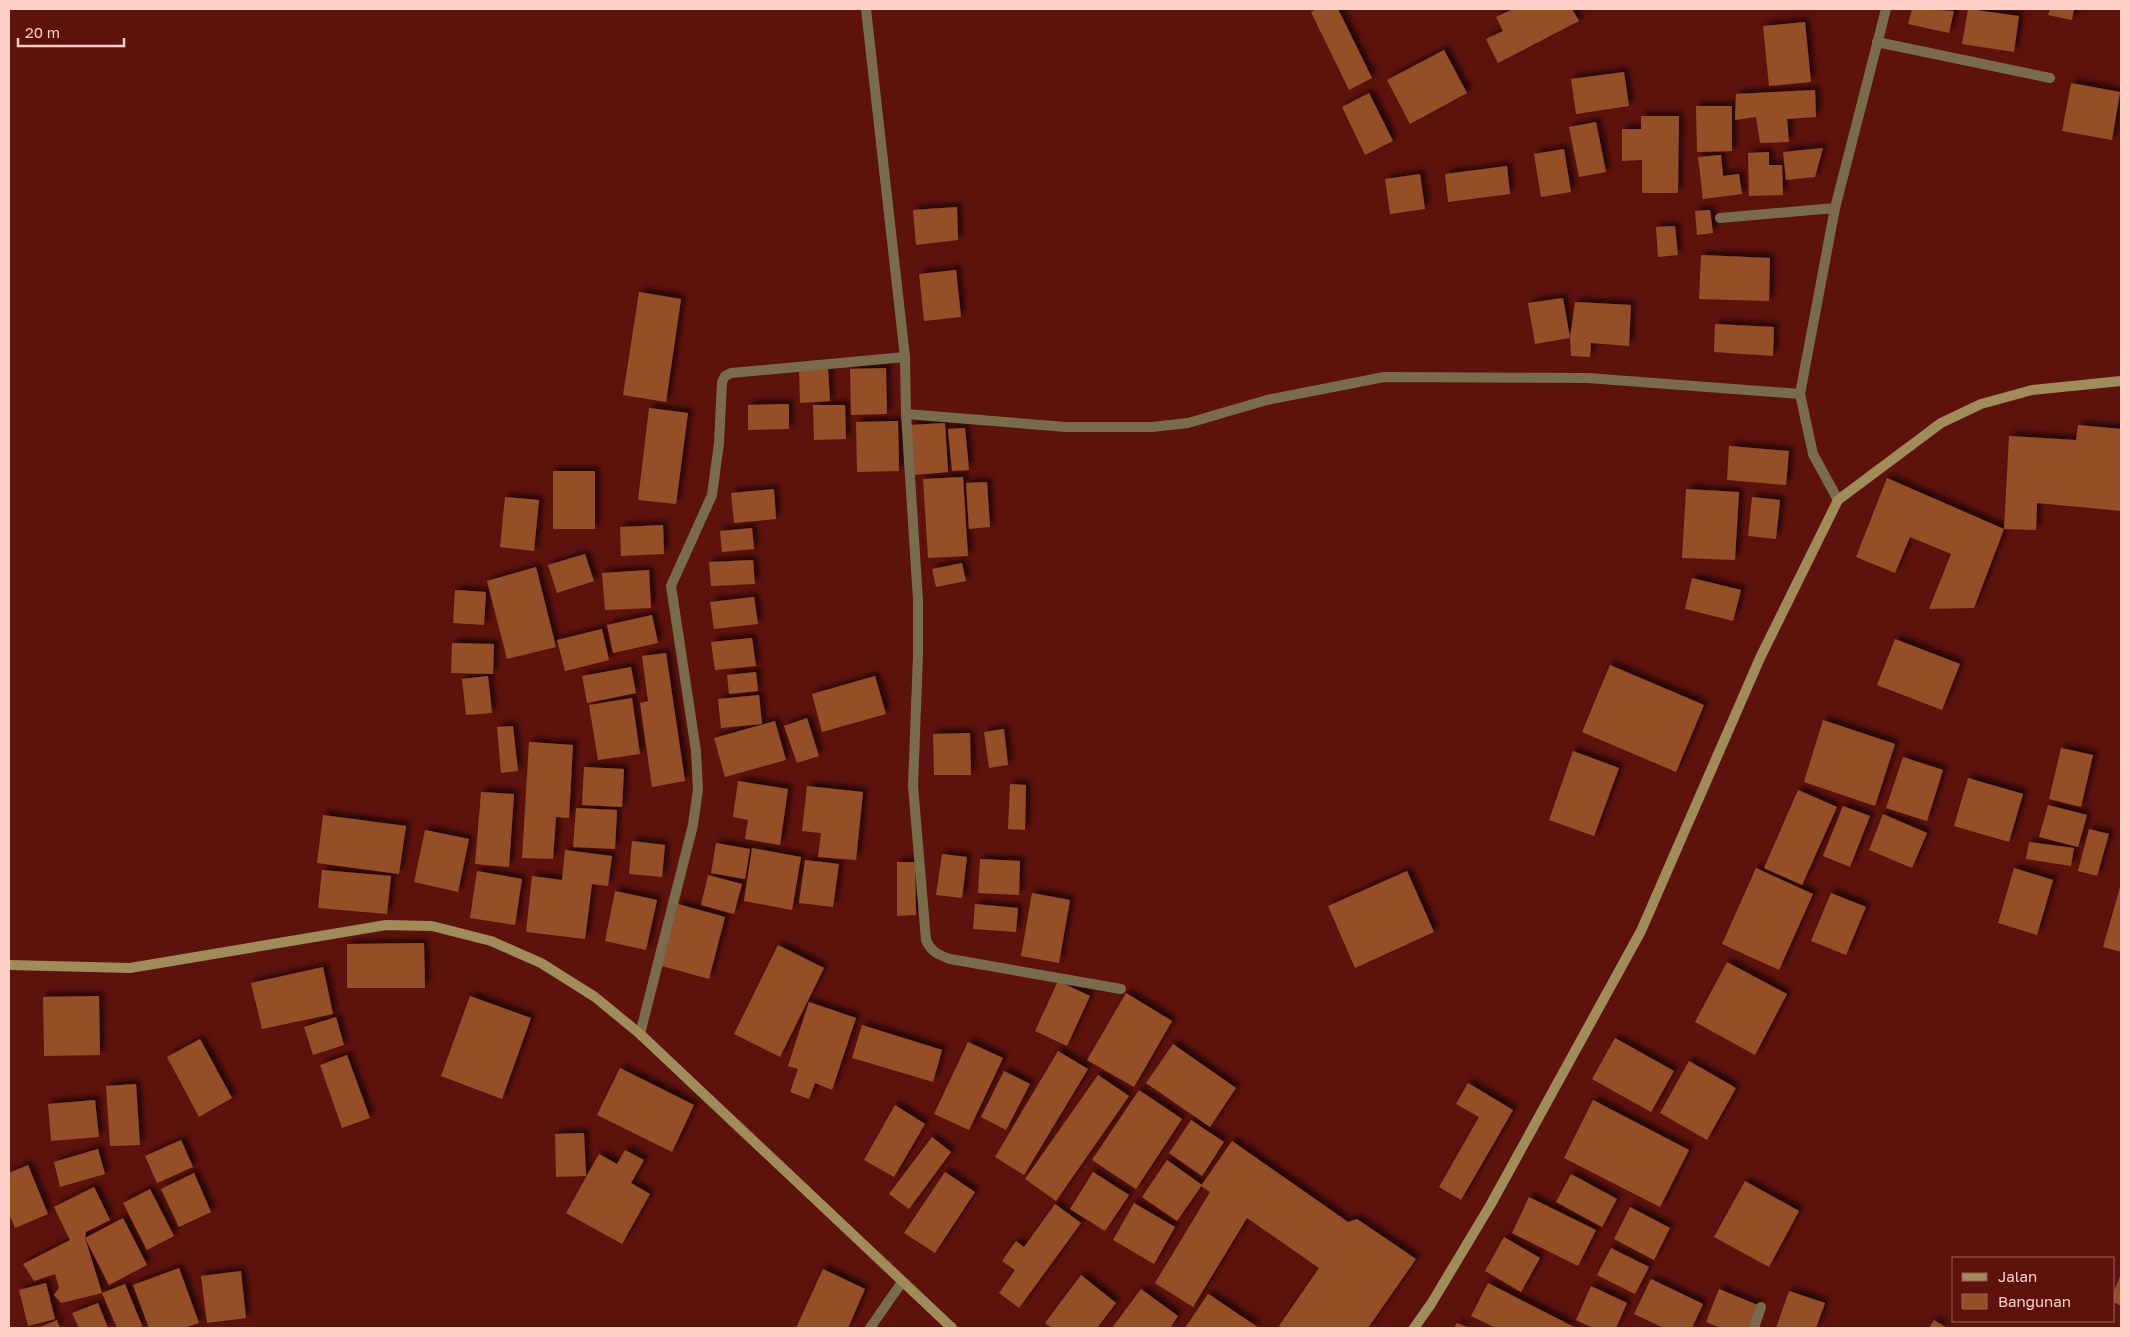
<svg xmlns="http://www.w3.org/2000/svg" width="2130" height="1337" viewBox="0 0 2130 1337" font-family="'Golos Text',sans-serif">
	<defs>
		<filter id="shadow"><feDropShadow dx="4.5" dy="-4.5" stdDeviation="2.5" flood-color="#0009"/></filter>
	</defs>
	<rect width="100%" height="100%" fill="#5d120c"/>
	<!-- building -->
	<path fill="#954f26" filter="url(#shadow)" d="M1317 9H1338L1372 78 1349 90 1311 12Z
		M1513 9H1552L1553 10 1572 9 1579 21 1498 63 1486 39 1503 31 1496 17Z
		M1912 9 1954 11 1949 33 1908 24Z
		M1968 9 2019 16 2014 52 1962 44Z
		M2050 9H2074L2072 20 2048 15Z
		M1805 22 1811 82 1769 86 1763 26Z
		M1444 50 1467 93 1410 124 1387 80Z
		M1624 72 1629 106 1576 114 1571 79Z
		M2071 83 2120 92 2112 140 2062 131Z
		M1815 90 1816 117 1787 119 1789 142 1760 143 1756 117 1735 120 1736 94Z
		M1369 93 1393 141 1365 155 1342 107Z
		M1696 106H1732V151L1697 152Z
		M1641 116H1679L1678 193H1642V160L1622 161V129H1641Z
		M1596 122 1606 172 1579 177 1569 127Z
		M1823 148 1815 177 1786 180 1783 152Z
		M1564 149 1571 192 1541 197 1534 154Z
		M1769 152V165H1782L1783 195 1749 196 1748 153Z
		M1721 155 1723 176 1739 174 1742 194 1703 199 1698 157Z
		M1507 166 1510 194 1448 202 1445 174Z
		M1420 174 1425 209 1390 214 1385 179Z
		M957 207 958 240 916 245 913 210Z
		M1710 210 1713 233 1697 235 1695 211Z
		M1675 226 1678 255 1658 257 1656 227Z
		M1701 255 1770 258 1769 301 1699 299Z
		M956 270 961 317 924 321 919 274Z
		M639 292 681 299 666 402 623 395Z
		M1563 298 1570 338 1535 344 1528 303Z
		M1575 302 1631 305 1629 346 1591 343 1590 357 1571 356 1570 338Z
		M1715 324 1774 327 1773 356 1714 352Z
		M886 368 887 414 851 415 850 369Z
		M828 369 830 401 800 403 799 370Z
		M789 404V429L748 430V405Z
		M813 405H845L846 439 814 440Z
		M649 408 688 413 676 504 638 500Z
		M898 421 899 471 857 472 856 422Z
		M945 423 948 472 914 475 910 425Z
		M2078 425 2121 429V511L2037 503 2036 530 2004 529 2009 436 2076 440Z
		M965 428 969 470 952 471 948 429Z
		M1729 446 1789 451 1786 485 1727 480Z
		M553 471H595V529H553Z
		M963 477 968 556 928 558 923 479Z
		M1887 478 2004 529 1974 608 1929 609 1951 554 1910 537 1895 573 1856 557Z
		M987 482 990 527 969 529 966 483Z
		M774 489 776 519 734 523 731 493Z
		M1686 489 1739 492 1735 560 1682 558Z
		M505 497 539 500 534 551 500 547Z
		M1752 497 1780 500 1776 539 1748 536Z
		M663 525 664 554 621 556 620 527Z
		M752 528 754 549 722 552 720 531Z
		M585 554 594 581 557 593 548 565Z
		M753 560 755 584 711 586 709 562Z
		M962 563 966 581 936 587 932 569Z
		M536 567 556 647 507 659 487 581Z
		M649 570 651 608 605 610 602 573Z
		M1692 578 1741 590 1733 621 1685 609Z
		M455 590 486 592 484 625 453 623Z
		M754 597 758 624 714 629 710 602Z
		M652 615 658 643 613 653 607 625Z
		M602 629 609 660 565 671 557 640Z
		M752 638 756 666 715 670 711 642Z
		M1895 639 1960 664 1942 710 1877 685Z
		M452 643 494 644 493 674 451 673Z
		M666 653 685 781 652 787 640 703 648 701 642 656Z
		M1610 665 1704 705 1676 772 1582 732Z
		M631 667 636 693 587 703 582 676Z
		M756 672 758 691 729 694 727 675Z
		M488 676 492 713 466 715 462 679Z
		M875 676 886 714 822 732 812 694Z
		M759 695 762 724 721 728 718 699Z
		M632 698 640 754 598 760 589 705Z
		M807 718 819 756 797 763 784 726Z
		M1823 720 1895 744 1875 806 1804 782Z
		M775 721 786 760 725 777 714 738Z
		M513 726 518 771 501 773 497 727Z
		M1004 729 1008 765 989 768 984 732Z
		M970 733 971 775H934L933 734Z
		M529 742 573 745 569 818 556 817 553 859 522 858Z
		M2061 748 2093 755 2081 807 2049 799Z
		M1573 751 1619 768 1594 836 1549 820Z
		M1903 757 1943 770 1927 821 1886 808Z
		M584 767 624 769 622 807 582 805Z
		M1968 778 2023 794 2009 842 1954 826Z
		M738 781 788 789 780 845 745 839 748 820 733 817Z
		M1010 784 1026 785 1025 830 1008 829Z
		M807 786 863 792 856 860 818 857 821 833 802 831Z
		M1798 790 1837 807 1802 885 1764 868Z
		M481 792 514 794 509 867 475 864Z
		M2048 805 2087 815 2078 847 2039 837Z
		M1843 806 1870 816 1850 867 1823 856Z
		M576 808 617 810 615 849 573 847Z
		M1883 814 1927 833 1912 868 1869 850Z
		M323 815 406 826 399 874 317 863Z
		M2089 829 2109 834 2097 876 2078 871Z
		M425 830 469 839 458 892 414 882Z
		M632 841 665 845 662 877 629 874Z
		M2029 842 2074 848 2071 866 2026 859Z
		M716 843 750 849 745 879 711 873Z
		M752 848 801 857 792 910 744 901Z
		M565 850 612 856 608 886 592 884 585 939 526 932 532 876 562 880Z
		M942 854 967 857 962 898 936 895Z
		M980 859 1020 861 1019 895 978 893Z
		M805 860 839 864 833 907 799 903Z
		M897 862H915L916 915 897 916Z
		M1756 868 1813 894 1779 970 1722 944Z
		M2014 868 2053 880 2037 935 1998 923Z
		M322 870 391 876 387 914 318 908Z
		M477 871 522 879 515 925 470 918Z
		M1407 871 1434 932 1355 968 1328 906Z
		M708 875 742 884 734 914 701 905Z
		M2121 884V952L2103 947Z
		M615 891 657 900 646 950 605 941Z
		M1032 893 1070 900 1059 963 1021 956Z
		M1831 893 1866 907 1846 955 1811 941Z
		M678 904 725 917 709 979 662 966Z
		M975 904 1018 908 1016 932 973 929Z
		M424 943 425 988H347V944Z
		M778 945 824 968 780 1057 734 1034Z
		M1727 962 1787 994 1755 1055 1695 1022Z
		M323 967 333 1014 262 1029 251 983Z
		M1058 981 1090 996 1067 1046 1035 1031Z
		M1126 993 1172 1021 1134 1087 1087 1060Z
		M99 996 100 1055 44 1056 43 997Z
		M470 996 531 1018 502 1099 441 1076Z
		M809 1002 856 1018 832 1090 815 1083 809 1099 790 1092 798 1069 788 1066Z
		M336 1017 344 1045 313 1055 304 1027Z
		M862 1025 942 1050 933 1082 852 1058Z
		M1615 1038 1674 1071 1651 1112 1592 1079Z
		M200 1039 232 1098 199 1117 167 1057Z
		M968 1042 1003 1058 969 1130 934 1114Z
		M1173 1044 1236 1088 1210 1127 1146 1083Z
		M1058 1051 1088 1069 1024 1175 995 1157Z
		M347 1055 370 1118 342 1128 320 1065Z
		M1689 1061 1736 1088 1707 1140 1660 1113Z
		M620 1068 694 1105 672 1152 597 1115Z
		M1004 1071 1030 1084 1006 1130 981 1117Z
		M1098 1075 1129 1096 1056 1201 1025 1179Z
		M1468 1083 1513 1110 1461 1200 1439 1187 1479 1117 1456 1104Z
		M136 1084 140 1145 110 1146 106 1086Z
		M1139 1090 1182 1119 1136 1189 1092 1160Z
		M95 1100 99 1137 51 1141 48 1104Z
		M1593 1100 1689 1150 1660 1207 1564 1158Z
		M895 1105 925 1124 894 1177 864 1160Z
		M1191 1120 1224 1142 1202 1176 1169 1153Z
		M584 1133 586 1176 556 1177 555 1134Z
		M932 1137 951 1152 909 1209 889 1194Z
		M181 1140 193 1167 157 1183 145 1156Z
		M1232 1141 1348 1222 1357 1219 1416 1259 1368 1328H1283L1279 1326 1319 1268 1247 1218 1193 1307 1155 1283 1210 1192 1201 1186Z
		M98 1149 105 1174 60 1187 54 1162Z
		M625 1150 644 1160 631 1183 650 1194 622 1244 566 1213 599 1154 617 1164Z
		M1167 1160 1202 1185 1177 1221 1142 1197Z
		M28 1165 48 1214 15 1228 9 1214V1173Z
		M945 1172 975 1192 935 1253 904 1233Z
		M1093 1172 1129 1195 1105 1231 1070 1209Z
		M194 1173 211 1212 179 1227 161 1189Z
		M1571 1174 1617 1199 1602 1227 1556 1202Z
		M1745 1181 1799 1211 1769 1267 1714 1237Z
		M94 1187 110 1220 86 1232 85 1238 123 1218 147 1265 109 1285 85 1238 102 1293 61 1303 54 1295 59 1288 55 1274 34 1281 23 1264 70 1240 54 1207Z
		M150 1189 174 1236 147 1250 123 1203Z
		M1529 1197 1596 1230 1578 1266 1512 1233Z
		M1134 1203 1175 1227 1154 1264 1113 1240Z
		M1055 1204 1081 1223 1019 1308 999 1293 1015 1270 1002 1261 1016 1241 1024 1247Z
		M1630 1207 1670 1228 1654 1260 1614 1239Z
		M1504 1237 1540 1258 1521 1292 1485 1271Z
		M1611 1248 1649 1267 1635 1294 1597 1275Z
		M179 1268 199 1323 184 1328H149L133 1285Z
		M823 1269 865 1289 848 1328H796Z
		M241 1271 246 1318 207 1323 201 1276Z
		M2121 1274V1306L2114 1302V1291Z
		M1081 1275 1116 1303 1097 1328H1052L1045 1323Z
		M1651 1279 1703 1304 1692 1328H1664L1634 1314Z
		M46 1283 55 1319 28 1326 19 1290Z
		M1488 1283 1576 1328H1496L1471 1316Z
		M125 1284 143 1328H117L102 1293Z
		M1591 1286 1627 1303 1616 1328H1593L1576 1320Z
		M1141 1289 1178 1316 1170 1328H1112Z
		M1719 1289 1760 1306 1751 1328H1721L1706 1322Z
		M1789 1291 1825 1303 1816 1328H1776Z
		M1208 1294 1210 1295 1259 1328H1185Z
		M98 1303 108 1328H79L72 1313Z
		M57 1320 60 1328H38Z
		M1934 1320 1947 1328H1929Z
		M1457 1323 1469 1328H1454Z"/>
	<g fill="none" stroke-linecap="round" stroke-linejoin="round">
		<!-- street -->
		<path stroke="#786c4c" stroke-width="10" d="M866 9 905 357 906 414 918 600V655L913 786 926 940C931 952 939 955 950 959L1121 989
			M1877 42 2050 78
			M1720 218 1835 208
			M906 414 1066 427H1152L1188 423 1267 400 1384 377 1588 378 1800 394
			M1838 500 1813 454 1800 394 1835 208 1886 9
			M640 1034 693 825 698 789 696 751 671 586 712 495 719 443 722 382 725 376 731 373 905 357
			M870 1328 902 1282
			M1754 1328 1761 1307"/>
		<!-- secondary -->
		<path stroke="#a08c59" stroke-width="10" d="M9 965 130 968 386 925 432 926 491 941 541 963 595 997 640 1034 952 1328
			M1414 1328 1431 1304 1491 1204 1641 931 1760 658 1838 500 1941 423 1981 404 2032 390 2121 381"/>
	</g>
	<!-- border -->
	<rect width="2130" height="1337" fill="none" stroke="#ffd0c8" stroke-width="20"/>
	<!-- legend -->
	<rect x="1952" y="1257" width="162" height="65" fill="#5d120c" stroke="#9e5e57"/>
	<rect x="1962" y="1273" width="25" height="8" fill="#a08c59" stroke="#9e5e57"/>
	<text x="1998" y="1282" font-size="15" fill="#ffd0c8">Jalan</text>
	<rect x="1962" y="1294" width="25" height="15" fill="#954f26" stroke="#9e5e57"/>
	<text x="1998" y="1307" font-size="15" fill="#ffd0c8">Bangunan</text>
	<!-- scale -->
	<path d="M18 38v8h106v-8" fill="none" stroke="#ffd0c8" stroke-width="2.5"/>
	<text x="25" y="38" font-size="15" fill="#ffd0c8" stroke="#5d120c" stroke-width="4" paint-order="stroke">20 m</text>
</svg>
